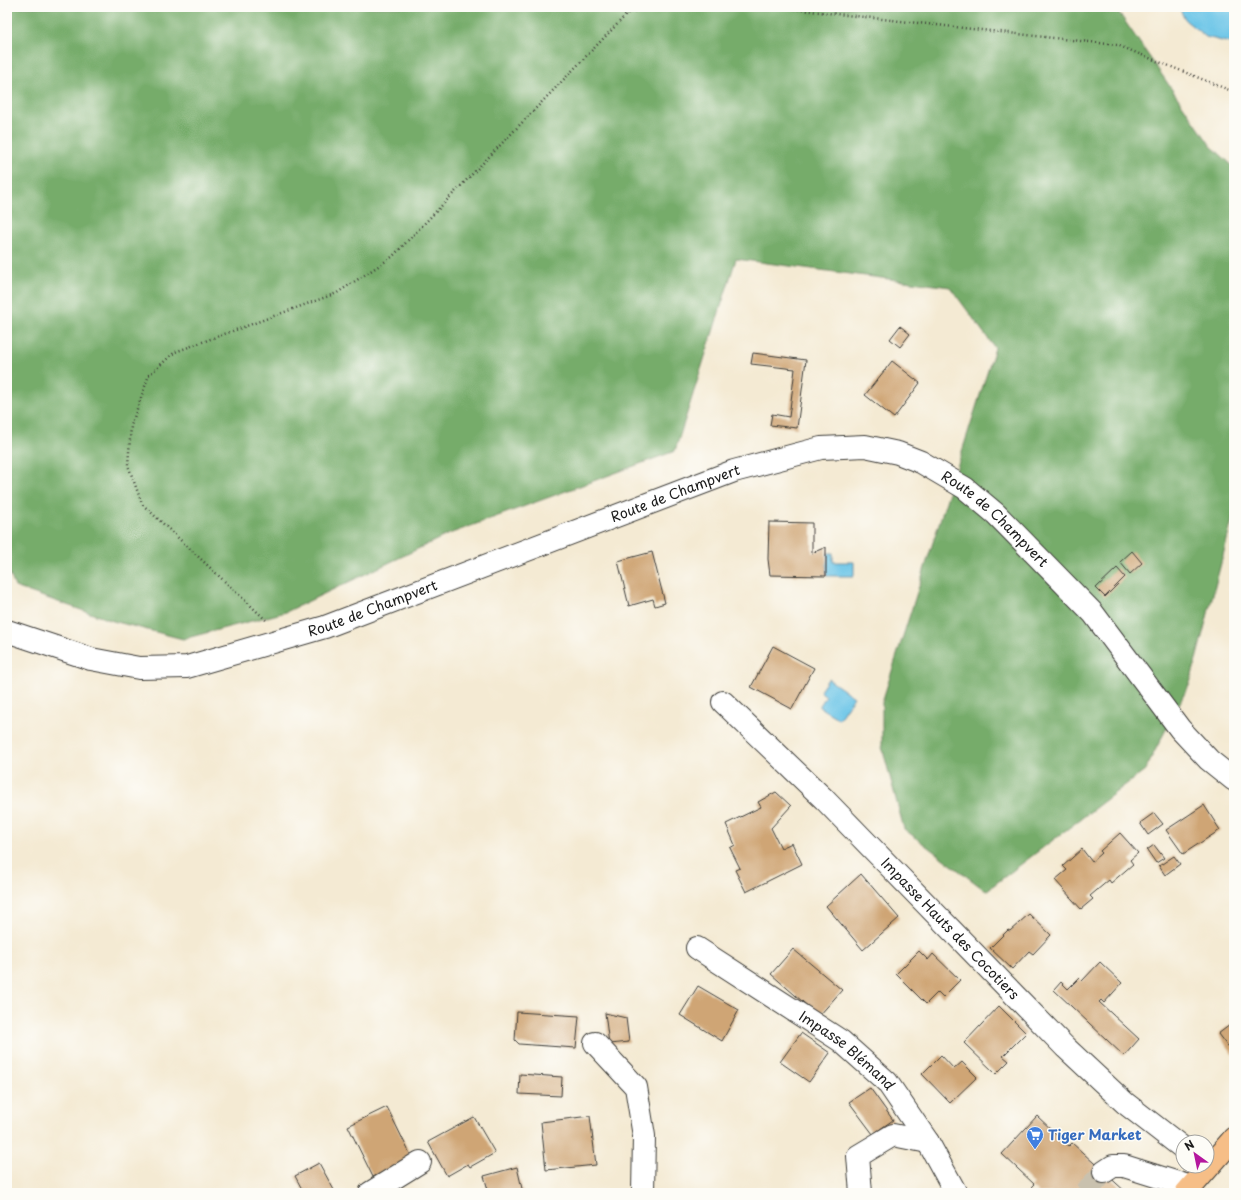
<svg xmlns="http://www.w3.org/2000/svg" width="1241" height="1200" viewBox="0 0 1241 1200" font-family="'Playpen Sans',sans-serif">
	<rect width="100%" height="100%" fill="#fdfcf7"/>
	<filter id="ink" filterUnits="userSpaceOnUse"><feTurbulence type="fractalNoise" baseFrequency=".025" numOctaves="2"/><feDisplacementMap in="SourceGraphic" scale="8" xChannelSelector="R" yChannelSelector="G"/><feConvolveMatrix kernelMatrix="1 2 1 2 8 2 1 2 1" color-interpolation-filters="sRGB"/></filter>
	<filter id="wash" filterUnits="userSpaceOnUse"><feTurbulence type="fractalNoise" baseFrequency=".012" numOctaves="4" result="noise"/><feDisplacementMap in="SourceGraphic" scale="16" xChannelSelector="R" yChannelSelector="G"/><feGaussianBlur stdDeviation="0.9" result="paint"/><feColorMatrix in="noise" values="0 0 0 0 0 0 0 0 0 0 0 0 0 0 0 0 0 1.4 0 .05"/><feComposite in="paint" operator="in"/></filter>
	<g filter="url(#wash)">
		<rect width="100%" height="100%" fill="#f4ead3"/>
		<!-- forest -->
		<path fill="#76ac6a" stroke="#496443" d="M7 7H1115L1211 146 1234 167V513L1190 683 1145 770 986 891 904 829 882 747V702L995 348 950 287 736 259 675 451 449 534 286 612 183 639 113 621 15 587 7 567Z"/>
		<!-- water -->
		<path fill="#69c4e7" stroke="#427082" d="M1179 7H1234V44L1206 37 1185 20Z
			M828 553H833V562H854V576H826Z
			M828 679 854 697 839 719 819 707 826 696 820 691Z"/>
		<g id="blocks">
			<!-- building -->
			<path fill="#cfa574" d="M900 326 910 334 900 347 890 339Z
				M753 353 806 360 797 428 770 425 772 414 789 417 795 369 751 364Z
				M892 361 920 383 894 418 865 395Z
				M769 522 812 523V553L826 547V576L770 575 768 559Z
				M1132 551 1142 563 1130 574 1120 562Z
				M652 552 665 603 655 606 653 599 629 606 618 561Z
				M1117 568 1125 577 1105 597 1096 588Z
				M773 646 814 668 792 709 751 687Z
				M776 792 791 806 771 828 781 848 792 843 802 864 746 892 735 870 740 868 730 848 735 845 726 824 761 807 758 802Z
				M1204 805 1220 830 1183 854 1166 830Z
				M1154 813 1163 824 1148 835 1140 823Z
				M1120 833 1138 853 1130 860 1133 864 1111 883 1109 880 1090 896 1093 899 1081 909 1055 880 1067 870 1063 866 1082 849 1092 862 1102 853 1100 851Z
				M1154 845 1164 858 1156 863 1147 850Z
				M1174 856 1180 864 1165 875 1159 866Z
				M861 874 899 918 863 950 826 906Z
				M1029 914 1051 935 1033 954 1029 951 1012 969 990 948 1008 930 1010 931Z
				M793 949 842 990 819 1016 771 974Z
				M919 951 928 960 933 954 960 980 943 997 938 992 926 1004 896 974Z
				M1100 962 1122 983 1104 1003 1101 1000 1099 1002 1139 1039 1124 1056 1054 990 1061 982 1068 989 1079 978 1082 981Z
				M698 986 739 1010 722 1041 680 1015Z
				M999 1006 1026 1033 1003 1056 1009 1061 996 1074 964 1043Z
				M517 1012 579 1016 576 1048 519 1044 515 1040Z
				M605 1013 626 1018 629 1042 609 1044Z
				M1234 1022V1055L1218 1034Z
				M801 1033 830 1053 809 1082 780 1062Z
				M941 1055 954 1069 962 1062 977 1077 950 1103 922 1074Z
				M520 1074 562 1077 561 1096 519 1094Z
				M870 1088 893 1120 873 1134 849 1102Z
				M387 1107 412 1158 373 1177 348 1126Z
				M590 1116 596 1165 546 1170 541 1122Z
				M1037 1116 1069 1146 1072 1143 1127 1193H1038L1031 1187 1034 1184 1002 1154Z
				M474 1117 495 1153 470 1167 468 1164 447 1176 428 1142Z
				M319 1163 334 1190 336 1193H304L295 1176Z
				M517 1167 523 1193H489L484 1176Z"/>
		</g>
	</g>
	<g filter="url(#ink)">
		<use href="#blocks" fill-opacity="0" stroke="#3c3b37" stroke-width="1"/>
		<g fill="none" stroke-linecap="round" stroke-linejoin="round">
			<!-- minor-tunnel -->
			<path stroke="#c9c1ae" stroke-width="22" stroke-dasharray="22 11" stroke-linecap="butt" d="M1085 1193 1104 1172"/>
			<defs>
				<g id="minor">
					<path id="s1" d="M7 631 91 659 139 668 187 667 325 627 734 471 821 448 865 446 898 453 921 462 965 488 996 514 1093 613 1180 729 1209 760 1234 780"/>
					<path id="s2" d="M723 702 824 799 1065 1047 1125 1103 1183 1148"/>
					<path id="s3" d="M697 948 841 1041 887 1082 928 1142 956 1193"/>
					<path d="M595 1043 636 1087 644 1136 643 1193"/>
					<path d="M1104 1172 1113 1166H1124L1191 1187"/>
					<path d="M370 1193 420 1162"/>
					<path d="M861 1193 858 1156 893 1135 928 1142"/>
				</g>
				<path id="major" d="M1186 1193 1234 1138"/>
			</defs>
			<!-- minor casing -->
			<use href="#minor" stroke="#3c3b37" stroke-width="24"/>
			<!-- major casing -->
			<use href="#major" stroke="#3c3b37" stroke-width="24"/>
			<!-- path -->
			<path stroke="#3c3b37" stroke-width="2.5" stroke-dasharray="1 3" stroke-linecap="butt" d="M774 7 1117 45 1234 92
				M630 12 655 7
				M266 620 142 504 128 465 131 426 149 375 175 352 337 293 392 257 629 12 633 7"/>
			<!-- minor -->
			<use href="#minor" stroke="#fff" stroke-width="22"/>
			<!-- major -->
			<use href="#major" stroke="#f6be87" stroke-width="22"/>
		</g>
	</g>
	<!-- icons -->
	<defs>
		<symbol id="supermarket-pin" viewBox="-11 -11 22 30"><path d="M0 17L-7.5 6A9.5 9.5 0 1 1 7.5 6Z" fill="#3f7fe0" stroke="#fdfcf7"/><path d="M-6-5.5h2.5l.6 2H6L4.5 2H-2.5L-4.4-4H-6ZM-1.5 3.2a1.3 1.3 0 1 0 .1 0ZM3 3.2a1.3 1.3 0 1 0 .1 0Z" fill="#fff"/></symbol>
	</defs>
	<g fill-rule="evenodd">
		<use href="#supermarket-pin" x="1025" y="1125" width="20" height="27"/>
	</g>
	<g text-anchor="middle" stroke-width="3" stroke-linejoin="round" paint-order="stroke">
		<!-- street labels -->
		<g font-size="14" fill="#1c1c1c" stroke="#fdfcf7">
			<text dy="5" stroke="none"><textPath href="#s1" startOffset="704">Route de Champvert</textPath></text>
			<text dy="5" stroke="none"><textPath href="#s1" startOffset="1053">Route de Champvert</textPath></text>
			<text dy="5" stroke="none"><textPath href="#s1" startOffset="380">Route de Champvert</textPath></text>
			<text dy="5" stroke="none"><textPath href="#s2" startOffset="321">Impasse Hauts des Cocotiers</textPath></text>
			<text dy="5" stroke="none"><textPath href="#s3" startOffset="182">Impasse Blémand</textPath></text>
		</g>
		<!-- shop labels -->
		<g font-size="14" font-weight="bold" fill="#366cbe" stroke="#fdfcf7" text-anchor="start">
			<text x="1048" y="1140">Tiger Market</text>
		</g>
	</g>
	<!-- margin -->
	<rect width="1241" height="1200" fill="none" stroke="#fdfcf7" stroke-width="24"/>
	<!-- north arrow -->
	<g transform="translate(1195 1154) rotate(327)"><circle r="19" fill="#fdfcf7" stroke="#a3a29f"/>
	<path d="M0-3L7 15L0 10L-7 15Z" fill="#b5179e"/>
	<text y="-6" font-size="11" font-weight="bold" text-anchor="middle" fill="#1c1c1c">N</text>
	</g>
</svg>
